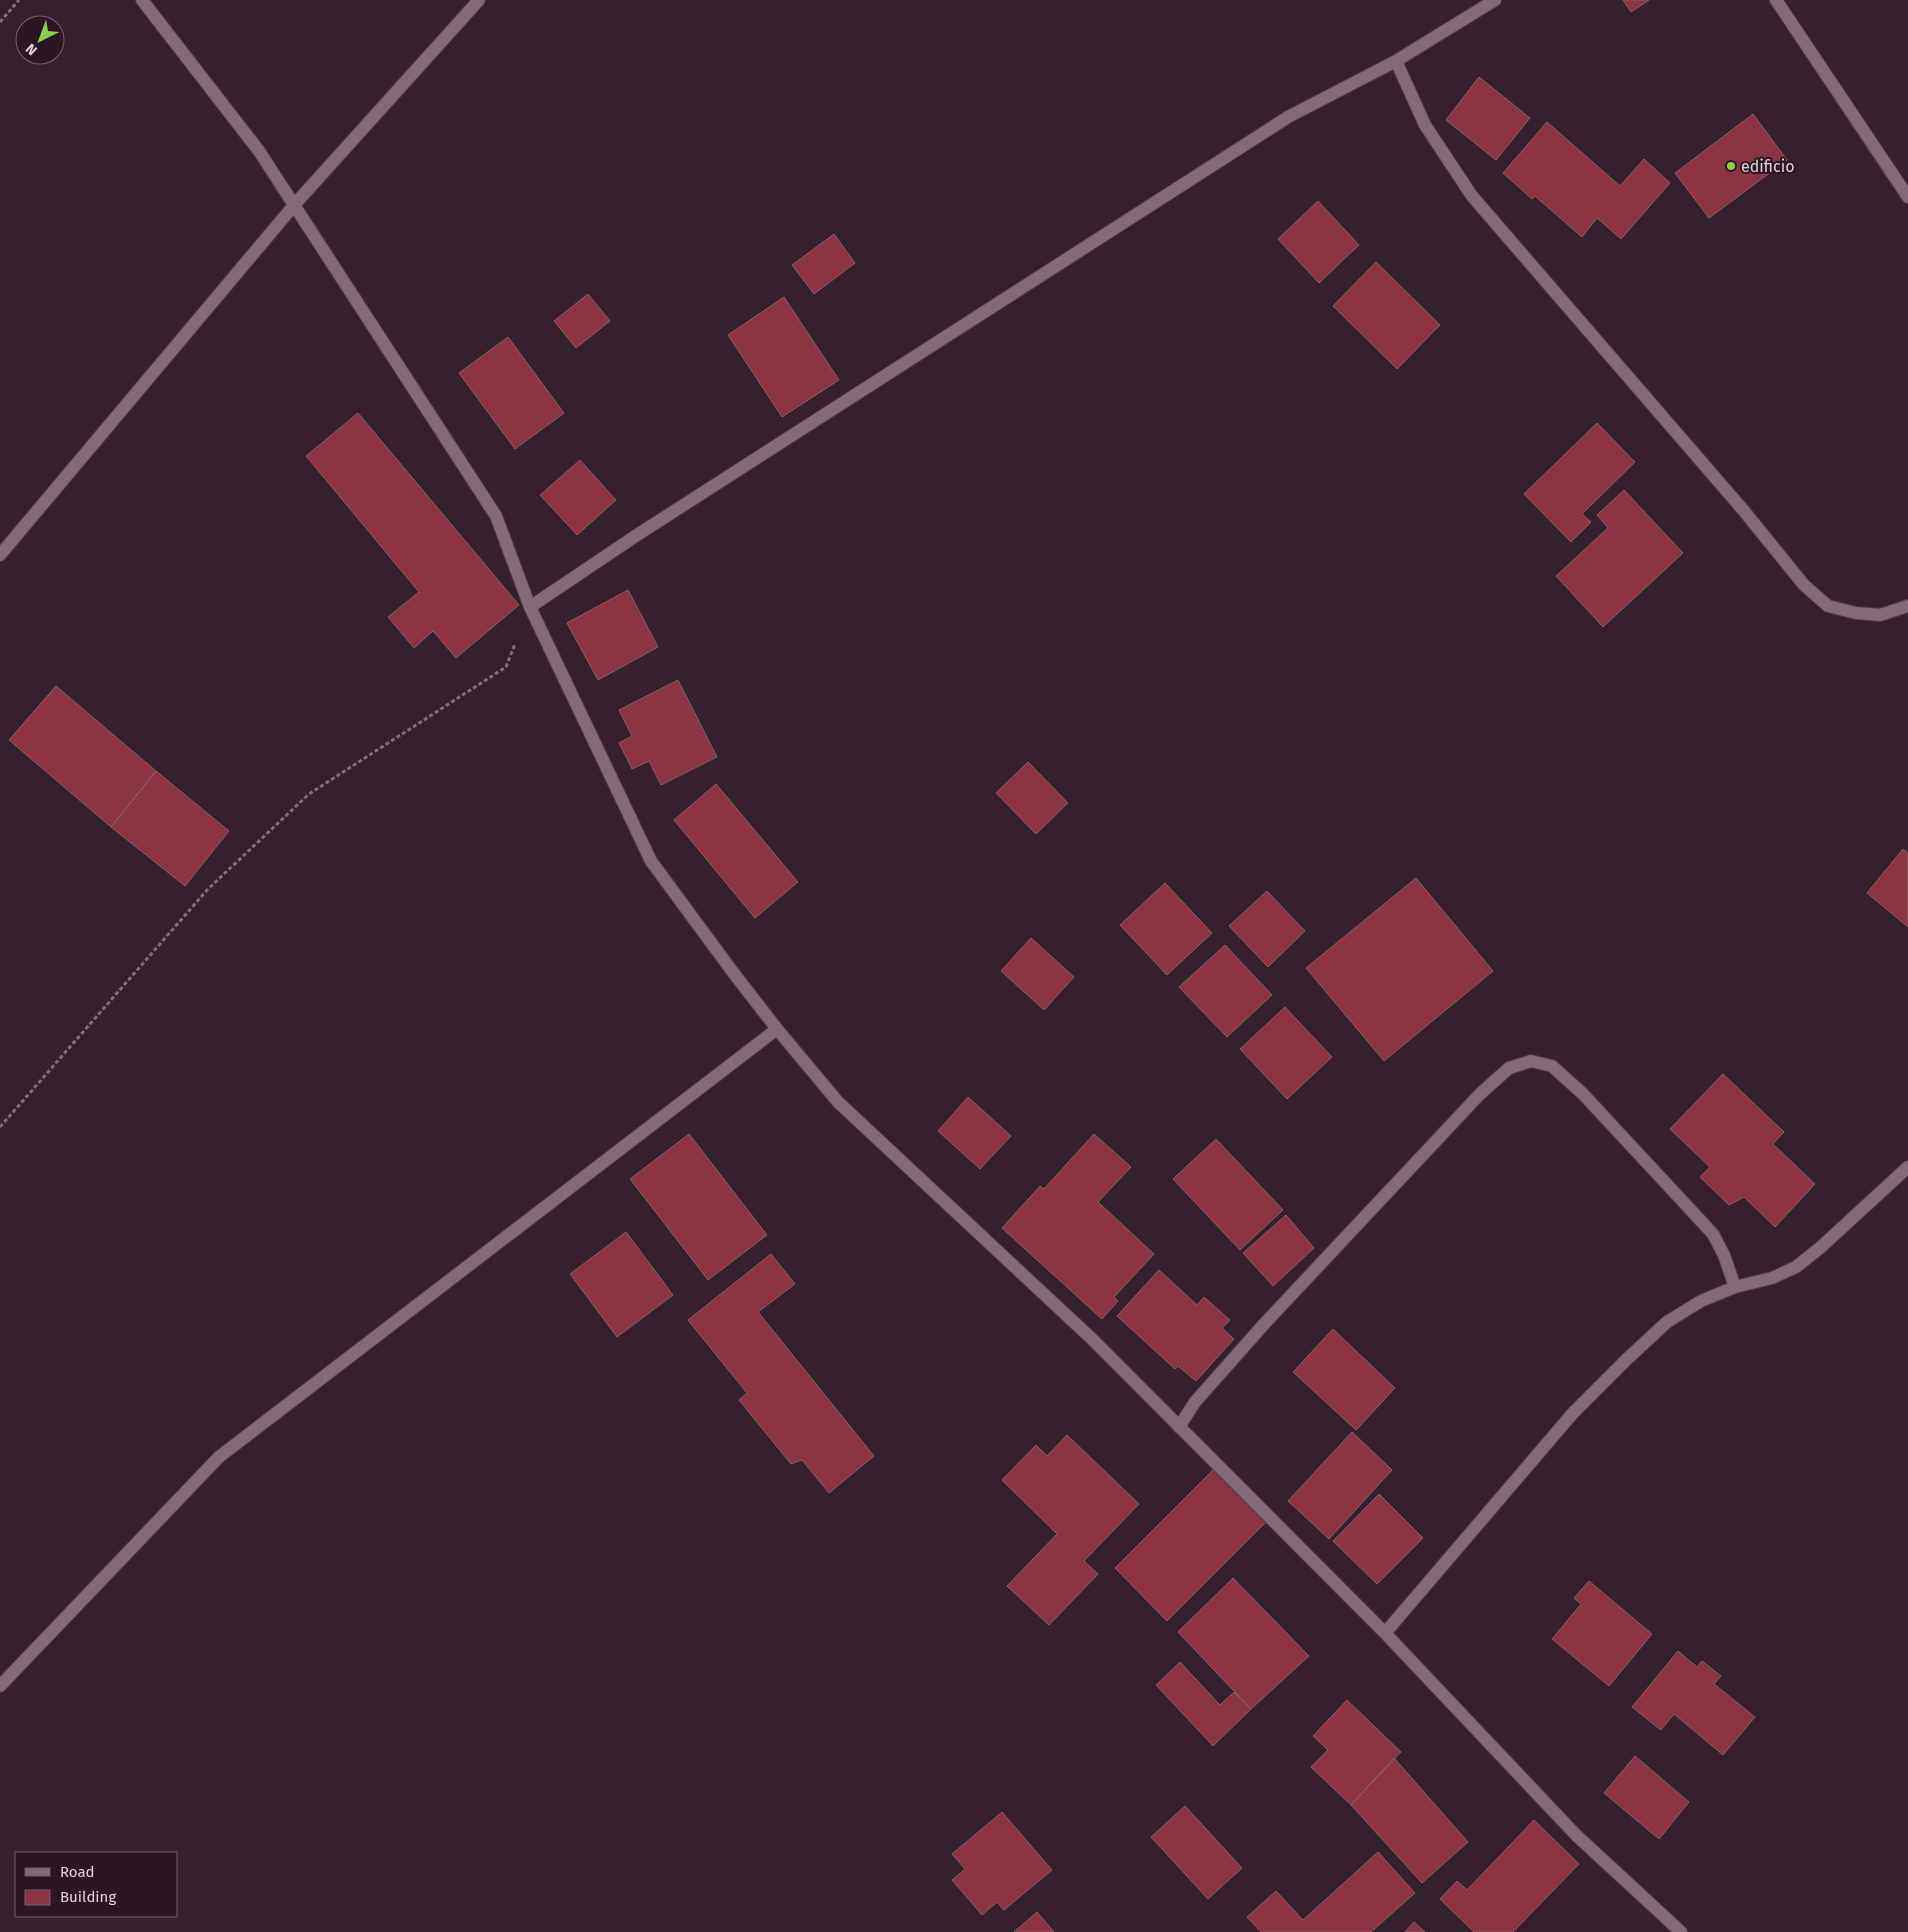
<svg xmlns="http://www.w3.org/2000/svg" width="1908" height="1932" viewBox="0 0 1908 1932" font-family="'Fira Sans',sans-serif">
	<rect width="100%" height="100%" fill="#36202d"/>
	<!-- building -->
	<path fill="#8d3444" stroke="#826366" d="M1623 0H1649L1631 12Z
		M1479 77 1530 118 1496 160 1446 120Z
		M1753 114 1787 160 1709 218 1675 173Z
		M1547 122 1620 186 1644 159 1670 183 1621 239 1597 218 1582 237 1535 196 1532 199 1503 173Z
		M1318 201 1359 245 1319 283 1278 239Z
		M834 234 855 263 814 294 792 265Z
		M1376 262 1440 325 1397 369 1333 306Z
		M588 294 610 321 576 348 554 321Z
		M784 297 839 380 782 417 728 335Z
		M508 337 564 413 515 449 459 373Z
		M358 413 519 605 456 658 433 631 414 648 388 617 419 592 306 456Z
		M1597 423 1635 462 1582 514 1591 522 1571 542 1524 494Z
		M580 460 616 500 577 535 540 495Z
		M1624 490 1683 553 1603 627 1556 576 1608 528 1597 515Z
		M628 590 658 647 598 680 567 623Z
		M678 680 717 757 661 785 649 761 632 769 619 743 632 736 619 710Z
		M56 686 156 771 111 827 9 740Z
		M1028 762 1068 803 1036 834 996 793Z
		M156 771 229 831 185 886 111 827Z
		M716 784 798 882 755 918 674 820Z
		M1903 849 1908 853V927L1867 893Z
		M1416 878 1493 971 1384 1061 1306 968Z
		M1165 883 1212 933 1167 975 1120 925Z
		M1267 891 1305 931 1268 967 1229 926Z
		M1031 938 1074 977 1044 1010 1001 971Z
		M1225 945 1272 995 1227 1037 1179 987Z
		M1285 1007 1332 1057 1287 1099 1240 1049Z
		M1723 1074 1784 1132 1773 1144 1815 1184 1775 1227 1744 1197 1729 1205 1700 1177 1710 1167 1670 1129Z
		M968 1097 1011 1136 980 1169 938 1131Z
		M689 1134 767 1235 708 1280 630 1179Z
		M1094 1134 1131 1167 1098 1202 1154 1254 1114 1297 1118 1301 1102 1319 1002 1228 1040 1186 1044 1189Z
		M1216 1139 1283 1210 1240 1250 1173 1179Z
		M1286 1215 1314 1248 1273 1286 1243 1253Z
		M626 1232 673 1295 617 1337 570 1274Z
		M771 1254 795 1284 758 1312 874 1456 829 1493 802 1460 791 1464 739 1400 747 1393 688 1320Z
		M1159 1270 1197 1305 1204 1297 1230 1320 1222 1328 1234 1339 1196 1381 1178 1366 1175 1369 1117 1316Z
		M1333 1329 1395 1388 1356 1430 1293 1372Z
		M1352 1432 1392 1470 1329 1539 1288 1501Z
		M1067 1435 1139 1504 1084 1561 1098 1574 1049 1625 1007 1586 1057 1534 1002 1480 1036 1445 1047 1456Z
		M1215 1468 1268 1520 1167 1621 1115 1568Z
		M1379 1494 1423 1538 1377 1584 1333 1541Z
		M1233 1578 1309 1656 1251 1709 1178 1632Z
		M1589 1581 1652 1634 1609 1686 1552 1639 1581 1604 1574 1598Z
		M1678 1651 1697 1667 1702 1661 1721 1676 1714 1684 1755 1717 1723 1755 1674 1714 1661 1730 1632 1707Z
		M1180 1662 1220 1705 1234 1692 1251 1709 1213 1746 1156 1685Z
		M1347 1700 1401 1752 1351 1805 1311 1767 1328 1750 1313 1736Z
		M1635 1756 1689 1802 1659 1839 1604 1793Z
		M1394 1758 1468 1842 1422 1883 1351 1805Z
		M1185 1806 1242 1868 1208 1899 1151 1837Z
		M1002 1812 1052 1870 1004 1910 997 1902 982 1915 952 1880 965 1869 952 1854Z
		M1534 1820 1579 1864 1513 1932H1474L1440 1899 1457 1881 1467 1890Z
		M1378 1852 1415 1893 1371 1932H1261L1247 1917 1276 1891 1303 1920Z
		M1037 1912 1054 1932H1014Z
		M1414 1922 1425 1932H1405Z"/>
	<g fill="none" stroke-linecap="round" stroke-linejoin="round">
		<defs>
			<path id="minor" d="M142 0 259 151 496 516 530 607 651 861 735 975 777 1029 838 1102 1092 1339 1385 1633 1576 1835 1681 1932
				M1776 0 1908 197
				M1396 61 1425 125 1472 196 1744 511 1804 585 1828 606 1856 613 1880 615 1908 606
				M0 555 295 204 479 0
				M530 607 637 535 1288 117 1396 61 1495 0
				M1179 1427 1195 1402 1265 1323 1480 1094 1509 1068 1531 1061 1552 1066 1583 1094 1713 1234 1724 1255 1735 1287
				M1385 1633 1573 1413 1626 1360 1667 1322 1701 1301 1735 1287 1772 1278 1796 1267 1821 1247 1908 1167
				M0 1686 219 1457 777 1029"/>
		</defs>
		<!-- minor casing -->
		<use href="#minor" stroke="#4f3d49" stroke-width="14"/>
		<!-- path -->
		<path stroke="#816e79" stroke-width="3" stroke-dasharray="4 2.5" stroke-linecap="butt" d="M0 22 19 0
			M0 1127 208 889 309 794 506 667 515 644"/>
		<!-- minor -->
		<use href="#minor" stroke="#846979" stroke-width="12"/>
	</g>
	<!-- markers -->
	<circle fill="#89cf48" stroke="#2b1624" stroke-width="2" cx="1731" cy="166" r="5"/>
	<g text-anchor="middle" stroke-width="4" stroke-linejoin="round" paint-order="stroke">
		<!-- poi labels -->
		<g font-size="16" fill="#e2d2db" stroke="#2b1624" text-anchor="start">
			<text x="1741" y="172">edificio</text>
		</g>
	</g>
	<!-- legend -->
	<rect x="15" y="1852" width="162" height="65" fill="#2b1624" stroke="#74616d"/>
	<rect x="25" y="1868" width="25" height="8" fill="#846979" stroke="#74616d"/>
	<text x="60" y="1877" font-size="15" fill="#e2d2db">Road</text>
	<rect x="25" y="1890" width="25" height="15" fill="#8d3444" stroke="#74616d"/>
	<text x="60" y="1902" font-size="15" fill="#e2d2db">Building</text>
	<!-- north arrow -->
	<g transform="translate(40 40) rotate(222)"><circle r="24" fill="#2b1624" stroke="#74616d"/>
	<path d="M0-4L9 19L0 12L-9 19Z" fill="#89cf48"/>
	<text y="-8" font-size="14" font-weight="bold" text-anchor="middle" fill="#e2d2db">N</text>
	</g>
</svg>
